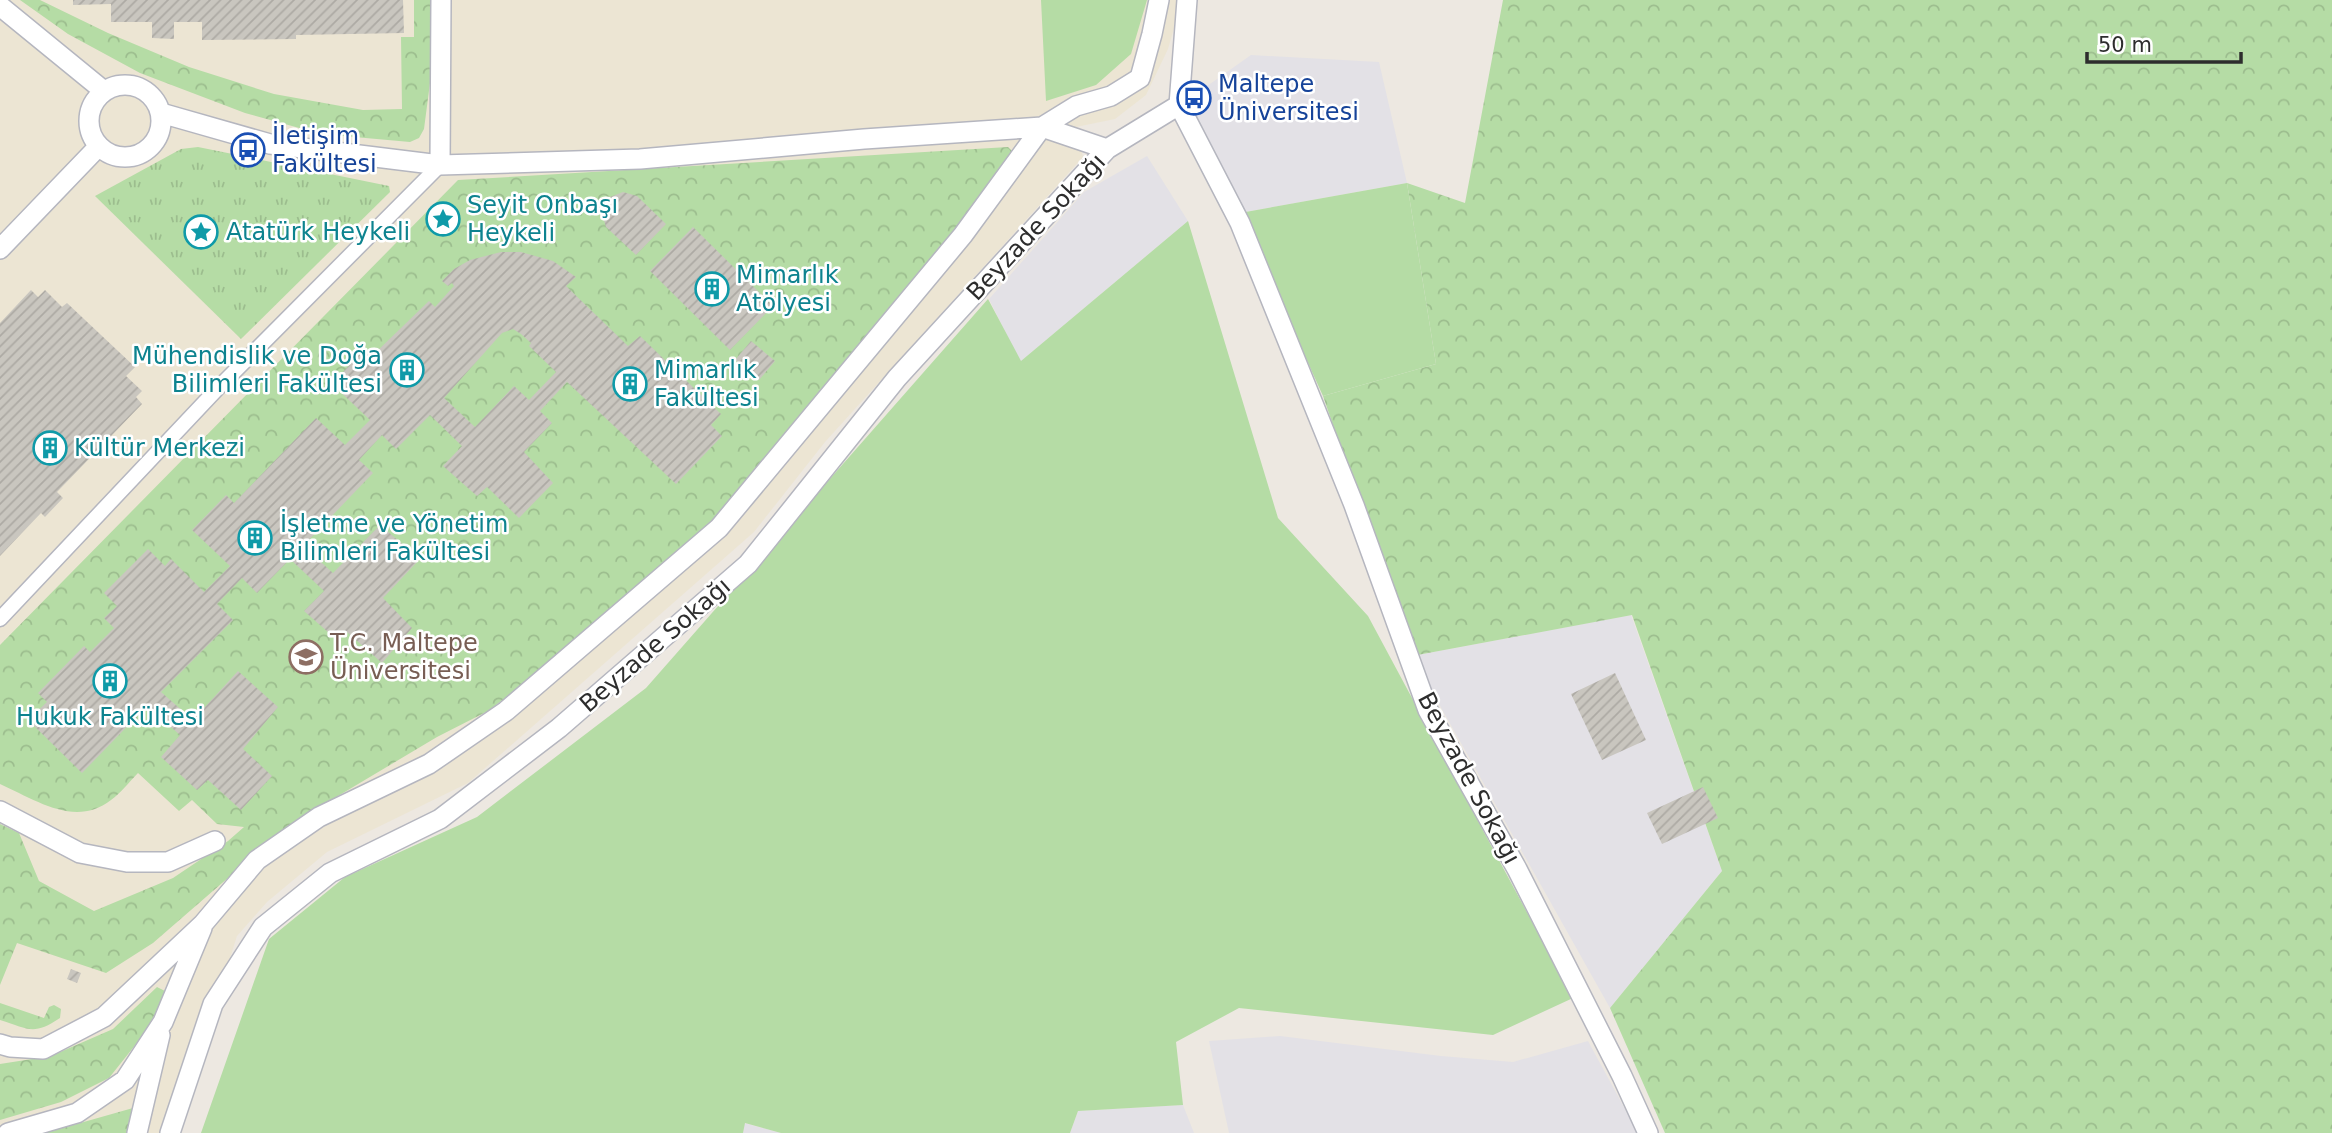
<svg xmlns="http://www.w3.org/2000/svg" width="2332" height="1133" viewBox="0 0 2332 1133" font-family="'DejaVu Sans',sans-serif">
	<defs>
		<pattern id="forest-crowns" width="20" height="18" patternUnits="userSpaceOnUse" patternTransform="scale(1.75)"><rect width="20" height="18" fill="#b5dca5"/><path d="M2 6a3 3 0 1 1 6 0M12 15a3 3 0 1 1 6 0" fill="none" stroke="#9cbd8e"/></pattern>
		<pattern id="park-tufts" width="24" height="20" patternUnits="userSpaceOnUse" patternTransform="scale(1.75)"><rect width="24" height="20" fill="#b5dca5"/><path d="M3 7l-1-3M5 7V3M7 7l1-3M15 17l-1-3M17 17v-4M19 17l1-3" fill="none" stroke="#9cbd8e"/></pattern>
		<pattern id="building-hatch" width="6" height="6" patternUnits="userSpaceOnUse" patternTransform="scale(1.75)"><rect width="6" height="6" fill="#c9c6bf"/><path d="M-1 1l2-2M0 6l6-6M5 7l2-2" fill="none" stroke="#adaaa4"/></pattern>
	</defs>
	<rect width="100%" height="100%" fill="#ede8e1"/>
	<!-- industrial -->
	<path fill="#e3e1e6" d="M1251 55 1379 62 1407 183 1240 213 1183 103Z
		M1147 156 1188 221 1020 362 989 299 1084 192Z
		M1631 615 1722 871 1610 1008 1412 656Z
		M1280 1036 1441 1056 1513 1062 1588 1041 1638 1133H1229L1209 1041Z
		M1183 1105 1194 1133H1070L1078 1111Z
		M744 1123 781 1133H743Z"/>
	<!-- education -->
	<path fill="#ece5d3" d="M0 0H1182L1168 49 1146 95 1115 119 1076 127 1083 157 825 442 754 532 468 783 327 852 267 902 237 936 175 1133H0Z"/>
	<!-- grass -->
	<path fill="#b5dca5" d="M1041 0H1147L1131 54 1096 85 1046 101Z
		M1407 183 1436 364 1323 396 1240 213Z
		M1188 221 1278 518 1368 616 1573 998 1493 1035 1239 1008 1176 1042 1183 1105 1078 1111 1070 1133H781L745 1123 743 1133H201L269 939 345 877 477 817 646 688 988 299 1021 361Z"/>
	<!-- forest -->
	<path fill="url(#forest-crowns)" d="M20 0H40L108 33 189 67 274 94 363 110 402 109 401 37H414V0H432L430 83 424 129 419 138 410 142 321 134 245 113 140 73 68 34Z
		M1503 0H2332V1133H1665L1610 1008 1722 871 1632 615 1412 656 1323 396 1436 364 1407 183 1465 203Z
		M1008 147 1014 153 1000 175 783 440 692 545 663 563 566 652 488 711 437 737 338 796 244 864 153 943 106 973 17 943 0 985V824L19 833 39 881 94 911 173 878 228 841 244 827 217 824 192 800 179 811 138 773C129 782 121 793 111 800 75 828 36 800 0 784V645L458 180Z
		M157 987 167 992 144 1034 109 1078 61 1102 0 1120V1064L51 1056 113 1029Z
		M0 1003 44 1018 49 1007 54 1005 61 1009 60 1018C33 1036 29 1029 0 1020Z
		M133 1108 135 1133H45Z"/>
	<!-- park -->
	<path fill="url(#park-tufts)" d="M198 147 389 186 390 192 241 339 95 196 181 149Z"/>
	<!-- building -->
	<path fill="url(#building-hatch)" fill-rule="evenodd" d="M73 0H403L404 33 296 35V39L202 40V22H174V39L152 38V22H111V4L73 5Z
		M623 192 637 196 666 224 636 255 606 227 602 214 606 202 610 197Z
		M693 227 773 306 730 350 650 271Z
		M501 252H521L553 261 576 277 566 286 628 346 640 336 721 414 711 425 722 436 676 484 567 382 540 411 552 423 524 452 553 483 519 518 487 487 477 496 443 466 462 446 430 415 396 449 382 435 359 460 373 473 303 546 333 573 380 525 420 559 383 598 412 628 382 663 347 632 337 640 304 611 324 591 290 559 257 593 242 578 217 604 233 620 161 692 193 720 238 671 278 707 243 749 272 776 241 810 208 780 197 790 161 757 180 735 147 706 82 773 28 720 47 702 38 693 84 646 90 652 114 628 104 618 117 606 104 593 148 549 165 566 171 559 204 592 230 566 192 530 226 495 234 503 316 418 345 445 370 420 332 384 365 348 373 355 429 301 435 307 454 286 452 283 448 286 442 281 454 269 470 260ZM513 329 521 334 531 343 529 346 556 372 529 400 514 386 475 427 444 398 502 333Z
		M31 290 38 297 45 290 62 307 67 303 135 367 126 376 142 391 136 397 142 404 57 492 63 498 45 517 41 513 0 556V323Z
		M751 341 775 361 759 380 735 360Z
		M1615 673 1646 740 1602 760 1571 694Z
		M1703 787 1718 818 1662 844 1647 813Z
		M71 969 81 973 77 983 67 979Z"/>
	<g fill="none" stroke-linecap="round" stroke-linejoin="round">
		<defs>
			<path id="pedestrian" d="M0 619 218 388 440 165"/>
			<path id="minor" d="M0 6 104 91
				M89 121a36 36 0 1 1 72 0a36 36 0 1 1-72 0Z
				M1179 105 1187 0
				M161 113 270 144 440 165 640 159 864 139 1042 127 1107 149
				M440 165 441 0
				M0 249 99 146
				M0 811 80 853 127 862H168L215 841
				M0 1044 10 1047 43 1049 104 1017 203 924 257 860 319 817 429 764 506 711 719 528 963 235 1042 127 1076 106 1111 96 1140 78 1152 34 1159 0
				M8 1133 77 1113 125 1080 163 1022 202 928
				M137 1133 160 1035
				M170 1133 213 1004 263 927 330 873 440 819 559 728 748 564 897 378 1107 149 1179 105 1240 223 1354 505 1428 710 1517 869 1622 1076 1648 1133"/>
		</defs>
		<!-- pedestrian casing -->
		<use href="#pedestrian" stroke="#b5b6bf" stroke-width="17"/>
		<!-- minor casing -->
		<use href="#minor" stroke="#b5b6bf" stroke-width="22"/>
		<!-- pedestrian -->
		<use href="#pedestrian" stroke="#fff" stroke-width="14"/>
		<!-- minor -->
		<use href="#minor" stroke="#fff" stroke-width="19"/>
	</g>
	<!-- icons -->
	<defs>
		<symbol id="bus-ring" viewBox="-11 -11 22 22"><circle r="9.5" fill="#fff" stroke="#1a4fb4" stroke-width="1.5"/><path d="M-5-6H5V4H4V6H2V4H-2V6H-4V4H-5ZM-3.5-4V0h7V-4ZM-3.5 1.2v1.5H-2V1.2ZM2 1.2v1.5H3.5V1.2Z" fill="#1a4fb4"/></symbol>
		<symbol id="sight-ring" viewBox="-11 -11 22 22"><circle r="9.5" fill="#fff" stroke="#0f9aa8" stroke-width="1.5"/><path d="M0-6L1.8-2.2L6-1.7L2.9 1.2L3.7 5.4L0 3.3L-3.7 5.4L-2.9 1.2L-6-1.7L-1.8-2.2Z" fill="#0f9aa8"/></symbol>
		<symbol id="building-ring" viewBox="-11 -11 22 22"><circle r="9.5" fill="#fff" stroke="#0f9aa8" stroke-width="1.5"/><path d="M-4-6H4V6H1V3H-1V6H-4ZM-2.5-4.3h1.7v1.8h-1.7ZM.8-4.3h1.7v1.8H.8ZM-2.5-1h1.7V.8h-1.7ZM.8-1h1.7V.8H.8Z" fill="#0f9aa8"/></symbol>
		<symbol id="university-ring" viewBox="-11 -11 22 22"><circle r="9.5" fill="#fff" stroke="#8d6e63" stroke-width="1.5"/><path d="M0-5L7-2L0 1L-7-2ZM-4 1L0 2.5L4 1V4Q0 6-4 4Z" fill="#8d6e63"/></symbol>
	</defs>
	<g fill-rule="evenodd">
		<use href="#bus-ring" x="1175" y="79" width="38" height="38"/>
		<use href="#bus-ring" x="229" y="131" width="38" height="38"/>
		<use href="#sight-ring" x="424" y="200" width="38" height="38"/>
		<use href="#sight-ring" x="182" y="213" width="38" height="38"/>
		<use href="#building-ring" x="693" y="270" width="38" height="38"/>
		<use href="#building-ring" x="388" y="351" width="38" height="38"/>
		<use href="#building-ring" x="611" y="365" width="38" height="38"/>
		<use href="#building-ring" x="31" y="429" width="38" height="38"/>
		<use href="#building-ring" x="236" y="519" width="38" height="38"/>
		<use href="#university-ring" x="287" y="638" width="38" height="38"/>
		<use href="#building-ring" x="91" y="662" width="38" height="38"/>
	</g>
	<g text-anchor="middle" stroke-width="5" stroke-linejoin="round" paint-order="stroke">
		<!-- transit labels -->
		<g font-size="24" fill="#164399" stroke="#fff" text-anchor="start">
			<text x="1218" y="92">Maltepe<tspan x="1218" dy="28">Üniversitesi</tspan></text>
			<text x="272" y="144">İletişim<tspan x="272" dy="28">Fakültesi</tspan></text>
		</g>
		<!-- culture labels -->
		<g font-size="24" fill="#0d838f" stroke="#fff" text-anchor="start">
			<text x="467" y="213">Seyit Onbaşı<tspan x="467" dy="28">Heykeli</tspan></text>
			<text x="226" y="240">Atatürk Heykeli</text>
			<text x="736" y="283">Mimarlık<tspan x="736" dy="28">Atölyesi</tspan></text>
			<text x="382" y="364" text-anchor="end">Mühendislik ve Doğa<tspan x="382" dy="28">Bilimleri Fakültesi</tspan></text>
			<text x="654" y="378">Mimarlık<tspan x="654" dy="28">Fakültesi</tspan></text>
			<text x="74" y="456">Kültür Merkezi</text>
			<text x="280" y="532">İşletme ve Yönetim<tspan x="280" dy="28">Bilimleri Fakültesi</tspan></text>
			<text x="110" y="725" text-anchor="middle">Hukuk Fakültesi</text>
		</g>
		<!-- street labels -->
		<g font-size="24" fill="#2d2d2d" stroke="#fff">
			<text transform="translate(1036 227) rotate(-47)" y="8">Beyzade Sokağı</text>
			<text transform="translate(655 645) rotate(-41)" y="8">Beyzade Sokağı</text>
			<text transform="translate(1469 778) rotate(62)" y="8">Beyzade Sokağı</text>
		</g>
		<!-- education labels -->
		<g font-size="24" fill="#785e54" stroke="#fff" text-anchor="start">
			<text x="330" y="651">T.C. Maltepe<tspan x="330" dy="28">Üniversitesi</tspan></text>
		</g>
	</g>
	<!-- scale -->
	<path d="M2087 52v10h154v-10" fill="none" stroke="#2d2d2d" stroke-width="3.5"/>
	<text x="2098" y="52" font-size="21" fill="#2d2d2d" stroke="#ffffff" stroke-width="5" paint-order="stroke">50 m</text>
</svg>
